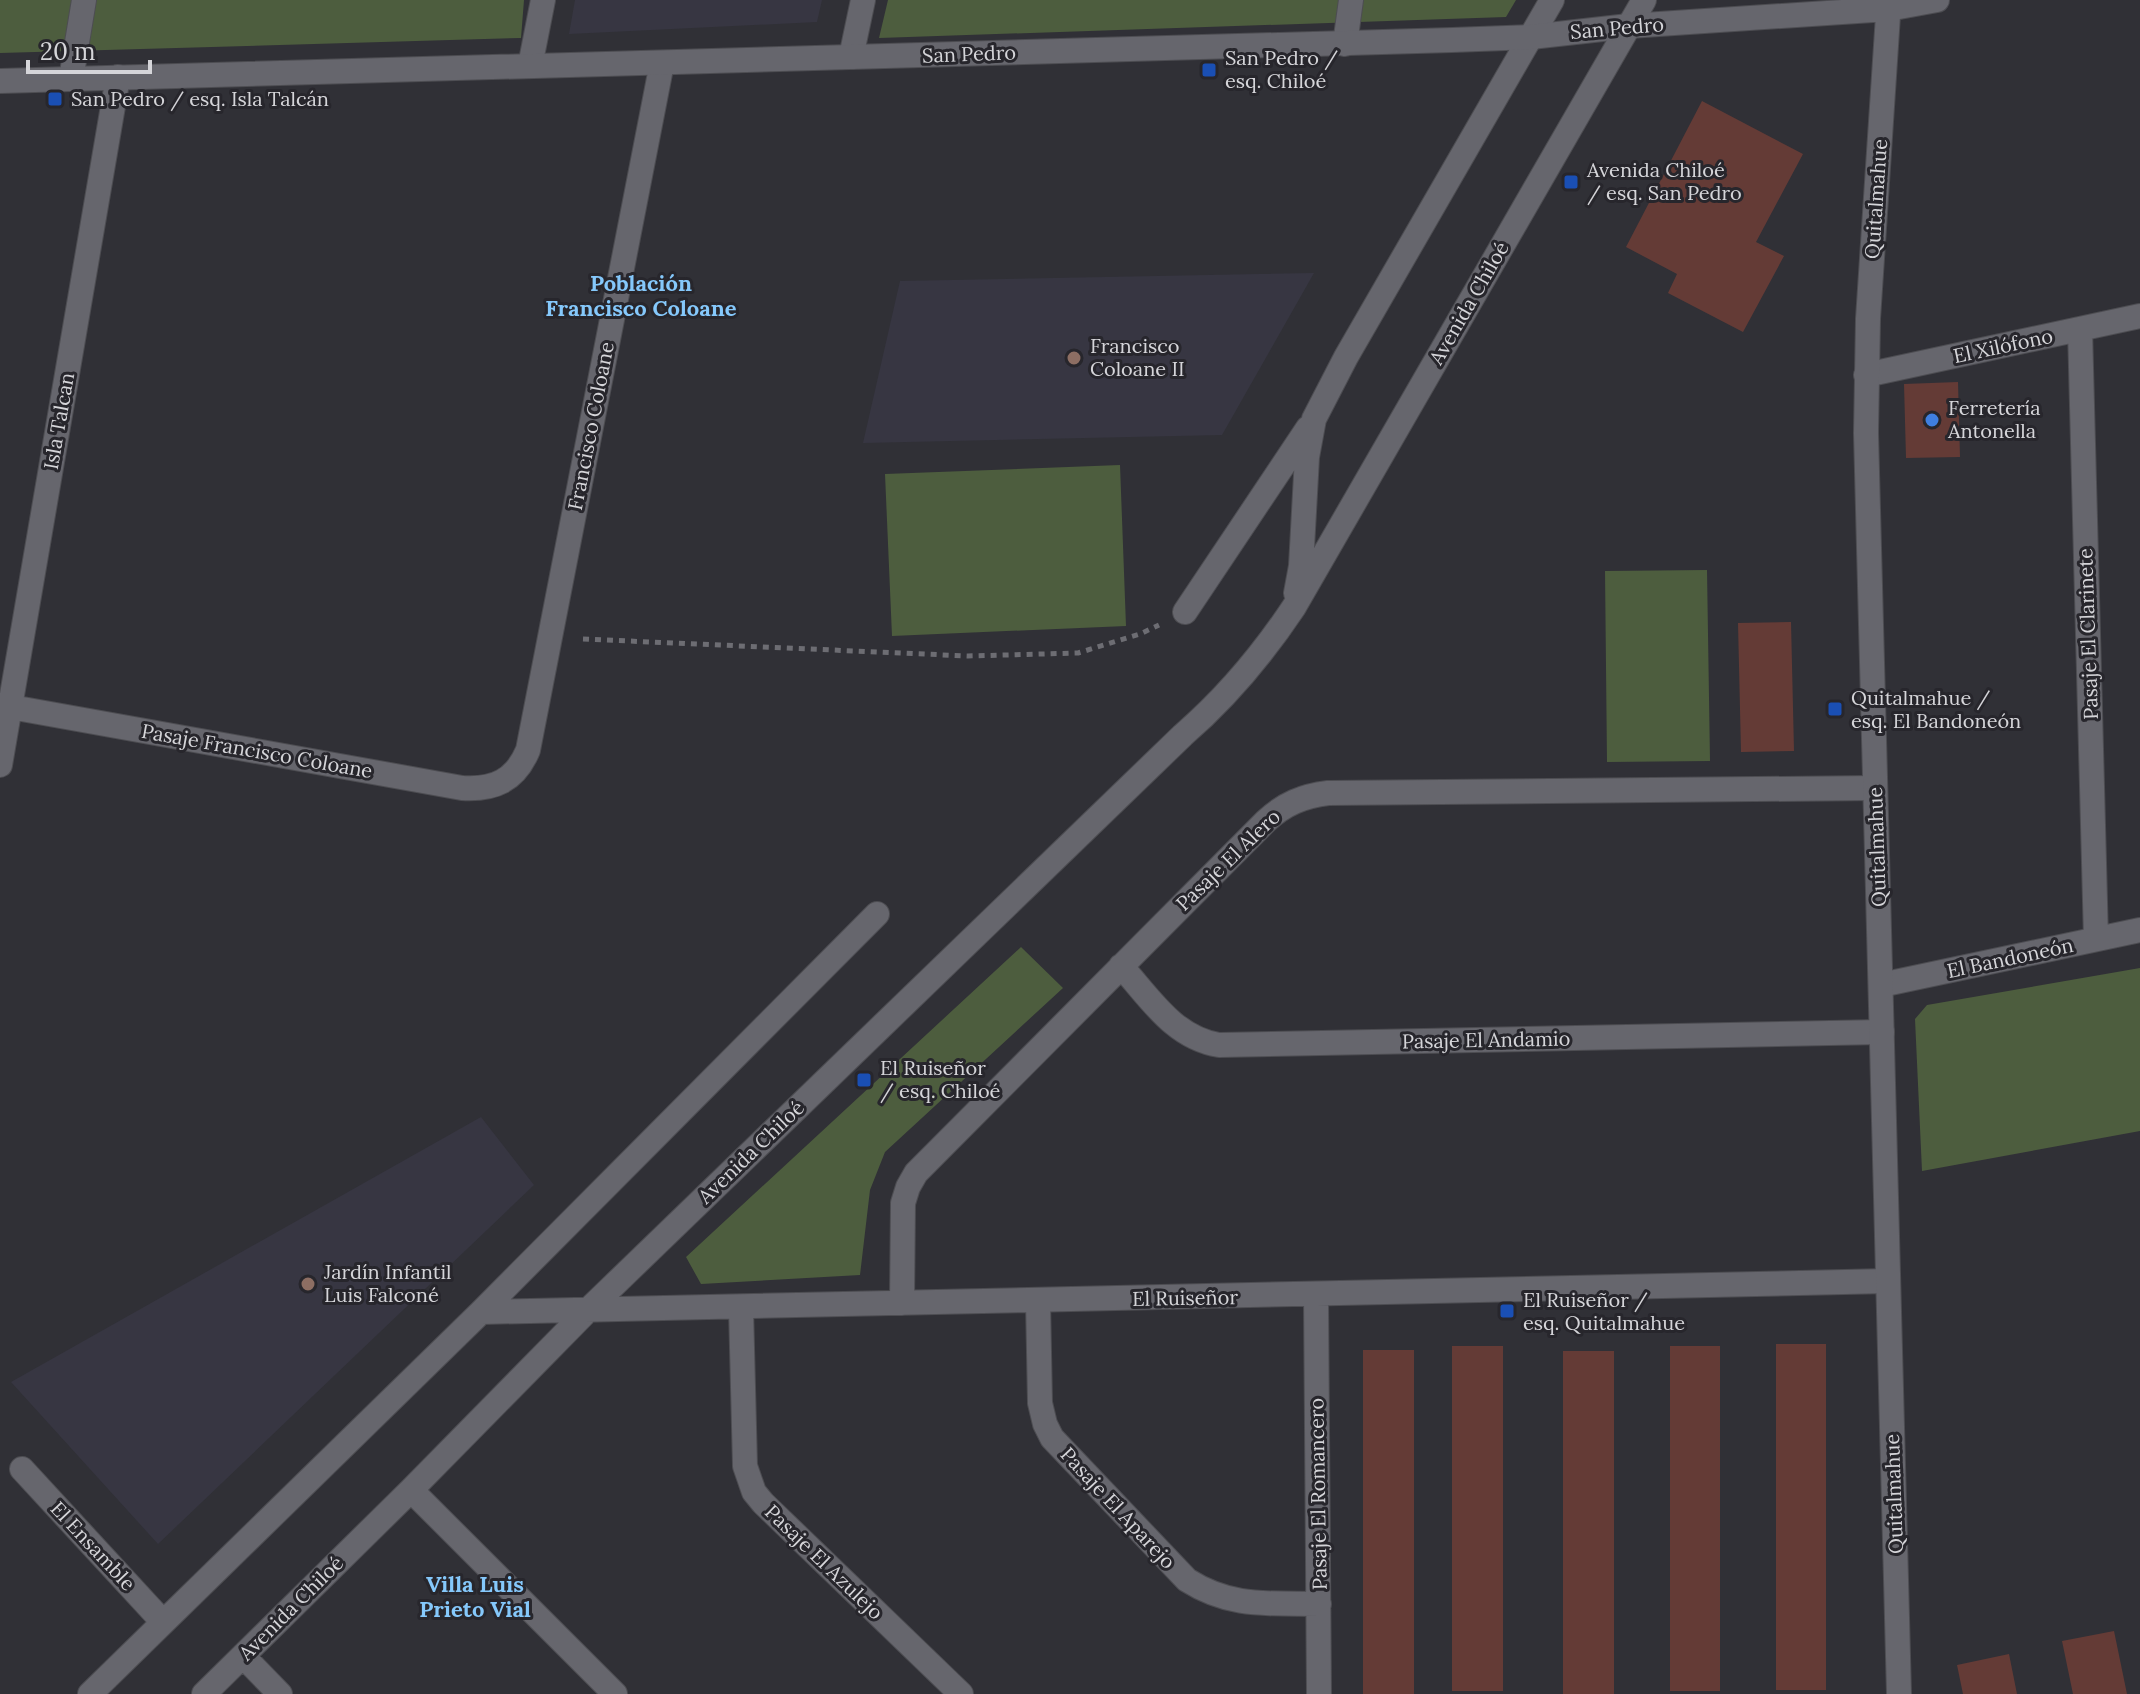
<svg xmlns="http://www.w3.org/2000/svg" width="2140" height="1694" viewBox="0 0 2140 1694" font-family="Lora,serif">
	<rect width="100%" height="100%" fill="#303036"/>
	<!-- built -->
	<path fill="#373642" d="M575 0H822L817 22 569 34Z
		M1314 273 1222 435 863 443 900 281Z
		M481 1117 534 1185 158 1544 11 1382Z"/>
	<!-- green -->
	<path fill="#4d5d3e" d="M0 0H524L521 38 0 53Z
		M888 0H1516L1506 17 879 38Z
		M1120 465 1126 626 892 636 885 474Z
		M1707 570 1710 761 1607 762 1605 571Z
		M1021 947 1063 988 885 1152 870 1190 860 1275 701 1284 686 1257Z
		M2140 968V1131L1922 1171 1915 1019 1927 1005Z"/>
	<!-- building -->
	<path fill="#643b36" d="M1702 101 1803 154 1756 242 1784 256 1743 332 1668 293 1677 274 1626 247Z
		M1958 382 1960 457 1906 458 1904 384Z
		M1791 622 1794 751 1741 752 1738 623Z
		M1776 1344H1826V1690H1776Z
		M1452 1346H1503V1691H1452Z
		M1670 1346H1720V1691H1670Z
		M1363 1350H1414V1694H1363Z
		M1563 1351H1614V1694H1563Z
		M2114 1631 2127 1694H2073L2062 1641Z
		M2009 1654 2017 1694H1963L1957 1665Z"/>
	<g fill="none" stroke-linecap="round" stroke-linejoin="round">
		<defs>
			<path id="minor" d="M1345 44 1351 0
				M851 57 863 0
				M530 66 543 0
				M71 79 84 0
				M2080 329 2096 939
				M1866 375 2140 316
				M1296 593 1301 566 1307 457 1314 419 1346 357 1552 0
				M1185 612 1308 428
				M0 705 462 788C494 790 515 781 528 750L662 63
				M0 765 118 77
				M1121 966C1150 998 1174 1038 1219 1045L1882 1032
				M1881 985 2140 930
				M1316 1295 1319 1694
				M1038 1301 1040 1403 1045 1424 1052 1438 1187 1580C1231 1608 1268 1603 1319 1604
				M902 1303 903 1203 908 1187 916 1173 1266 821C1284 804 1303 796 1328 793L1875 788
				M741 1308 745 1466 754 1492 763 1503 961 1694
				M481 1312 1888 1281
				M22 1469 163 1622
				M411 1490 615 1694
				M243 1656 280 1694
				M90 1694 481 1312 877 914
				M204 1694 411 1490 587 1311 1183 735C1227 697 1262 655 1294 607L1644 0"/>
			<path id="tertiary" d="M1889 0 1868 319 1866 433 1899 1694
				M0 81 1452 40 1531 37 1629 26 1888 9 1937 0"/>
		</defs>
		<!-- minor casing -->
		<use href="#minor" stroke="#4d4d52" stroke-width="26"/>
		<!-- tertiary casing -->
		<use href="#tertiary" stroke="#4d4d52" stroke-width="26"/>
		<!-- path -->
		<path stroke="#6d6d73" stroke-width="5" stroke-dasharray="6 6" stroke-linecap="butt" d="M583 639 968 656 1078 653 1140 634 1159 625"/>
		<!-- minor -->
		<use href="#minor" stroke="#66666d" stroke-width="24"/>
		<!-- tertiary -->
		<use href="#tertiary" stroke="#66666d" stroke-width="24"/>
	</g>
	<!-- markers -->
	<g fill="#1a4fb4" stroke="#27262c" stroke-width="3">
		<rect x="1201" y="62" width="16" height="16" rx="4"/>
		<rect x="47" y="91" width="16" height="16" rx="4"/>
		<rect x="1563" y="174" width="16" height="16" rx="4"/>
		<rect x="1827" y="701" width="16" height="16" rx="4"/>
		<rect x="856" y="1072" width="16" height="16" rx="4"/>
		<rect x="1499" y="1303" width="16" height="16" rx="4"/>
	</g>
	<g fill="#8d6e63" stroke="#27262c" stroke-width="3">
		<circle cx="1074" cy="358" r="8"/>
		<circle cx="308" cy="1284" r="8"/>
	</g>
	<circle fill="#3f7fe0" stroke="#27262c" stroke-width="3" cx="1932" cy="420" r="8"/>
	<g text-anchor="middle" stroke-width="6" stroke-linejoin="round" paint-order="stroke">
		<!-- street labels -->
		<g font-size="20" fill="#d5d5d9" stroke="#27262c">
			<text transform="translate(1617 28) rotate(-5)" y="7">San Pedro</text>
			<text transform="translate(969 54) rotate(-2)" y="7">San Pedro</text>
			<text transform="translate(1876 199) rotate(-86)" y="7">Quitalmahue</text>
			<text transform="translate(1469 303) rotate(-60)" y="7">Avenida Chiloé</text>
			<text transform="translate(2003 346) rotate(-12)" y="7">El Xilófono</text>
			<text transform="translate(59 421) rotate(-80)" y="7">Isla Talcan</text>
			<text transform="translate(591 426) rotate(-79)" y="7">Francisco Coloane</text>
			<text transform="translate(2088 634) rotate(-92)" y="7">Pasaje El Clarinete</text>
			<text transform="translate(257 751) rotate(10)" y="7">Pasaje Francisco Coloane</text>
			<text transform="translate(1877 847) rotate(-92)" y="7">Quitalmahue</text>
			<text transform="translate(1228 860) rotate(-44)" y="7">Pasaje El Alero</text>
			<text transform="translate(2010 958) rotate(-12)" y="7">El Bandoneón</text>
			<text transform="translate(1486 1040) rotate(-1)" y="7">Pasaje El Andamio</text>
			<text transform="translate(751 1152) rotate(-44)" y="7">Avenida Chiloé</text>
			<text transform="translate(1185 1298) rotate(-1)" y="7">El Ruiseñor</text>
			<text transform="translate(1318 1494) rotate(-91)" y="7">Pasaje El Romancero</text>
			<text transform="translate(1894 1494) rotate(-92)" y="7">Quitalmahue</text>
			<text transform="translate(1118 1508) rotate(47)" y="7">Pasaje El Aparejo</text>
			<text transform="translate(93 1546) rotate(47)" y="7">El Ensamble</text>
			<text transform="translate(824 1562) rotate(44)" y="7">Pasaje El Azulejo</text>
			<text transform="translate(291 1608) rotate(-45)" y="7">Avenida Chiloé</text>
		</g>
		<!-- poi labels -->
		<g font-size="20" fill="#d5d5d9" stroke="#27262c" text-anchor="start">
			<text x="1225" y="65">San Pedro /<tspan x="1225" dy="23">esq. Chiloé</tspan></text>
			<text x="71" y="106">San Pedro / esq. Isla Talcán</text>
			<text x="1587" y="177">Avenida Chiloé<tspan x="1587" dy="23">/ esq. San Pedro</tspan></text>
			<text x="1090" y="353">Francisco<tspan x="1090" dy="23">Coloane II</tspan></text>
			<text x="1948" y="415">Ferretería<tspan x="1948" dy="23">Antonella</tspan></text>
			<text x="1851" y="705">Quitalmahue /<tspan x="1851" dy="23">esq. El Bandoneón</tspan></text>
			<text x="880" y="1075">El Ruiseñor<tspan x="880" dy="23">/ esq. Chiloé</tspan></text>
			<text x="324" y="1279">Jardín Infantil<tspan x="324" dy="23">Luis Falconé</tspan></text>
			<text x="1523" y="1307">El Ruiseñor /<tspan x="1523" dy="23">esq. Quitalmahue</tspan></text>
		</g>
		<!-- neighbourhood labels -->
		<g font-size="22" font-weight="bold" fill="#85c8fb" stroke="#27262c">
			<text x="641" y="291">Población<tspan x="641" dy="25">Francisco Coloane</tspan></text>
			<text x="475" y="1592">Villa Luis<tspan x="475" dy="25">Prieto Vial</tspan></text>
		</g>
	</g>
	<!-- scale -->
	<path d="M28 60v12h122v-12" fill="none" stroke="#d5d5d9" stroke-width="4"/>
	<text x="40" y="60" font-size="24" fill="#d5d5d9" stroke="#27262c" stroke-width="6" paint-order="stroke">20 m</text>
</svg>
